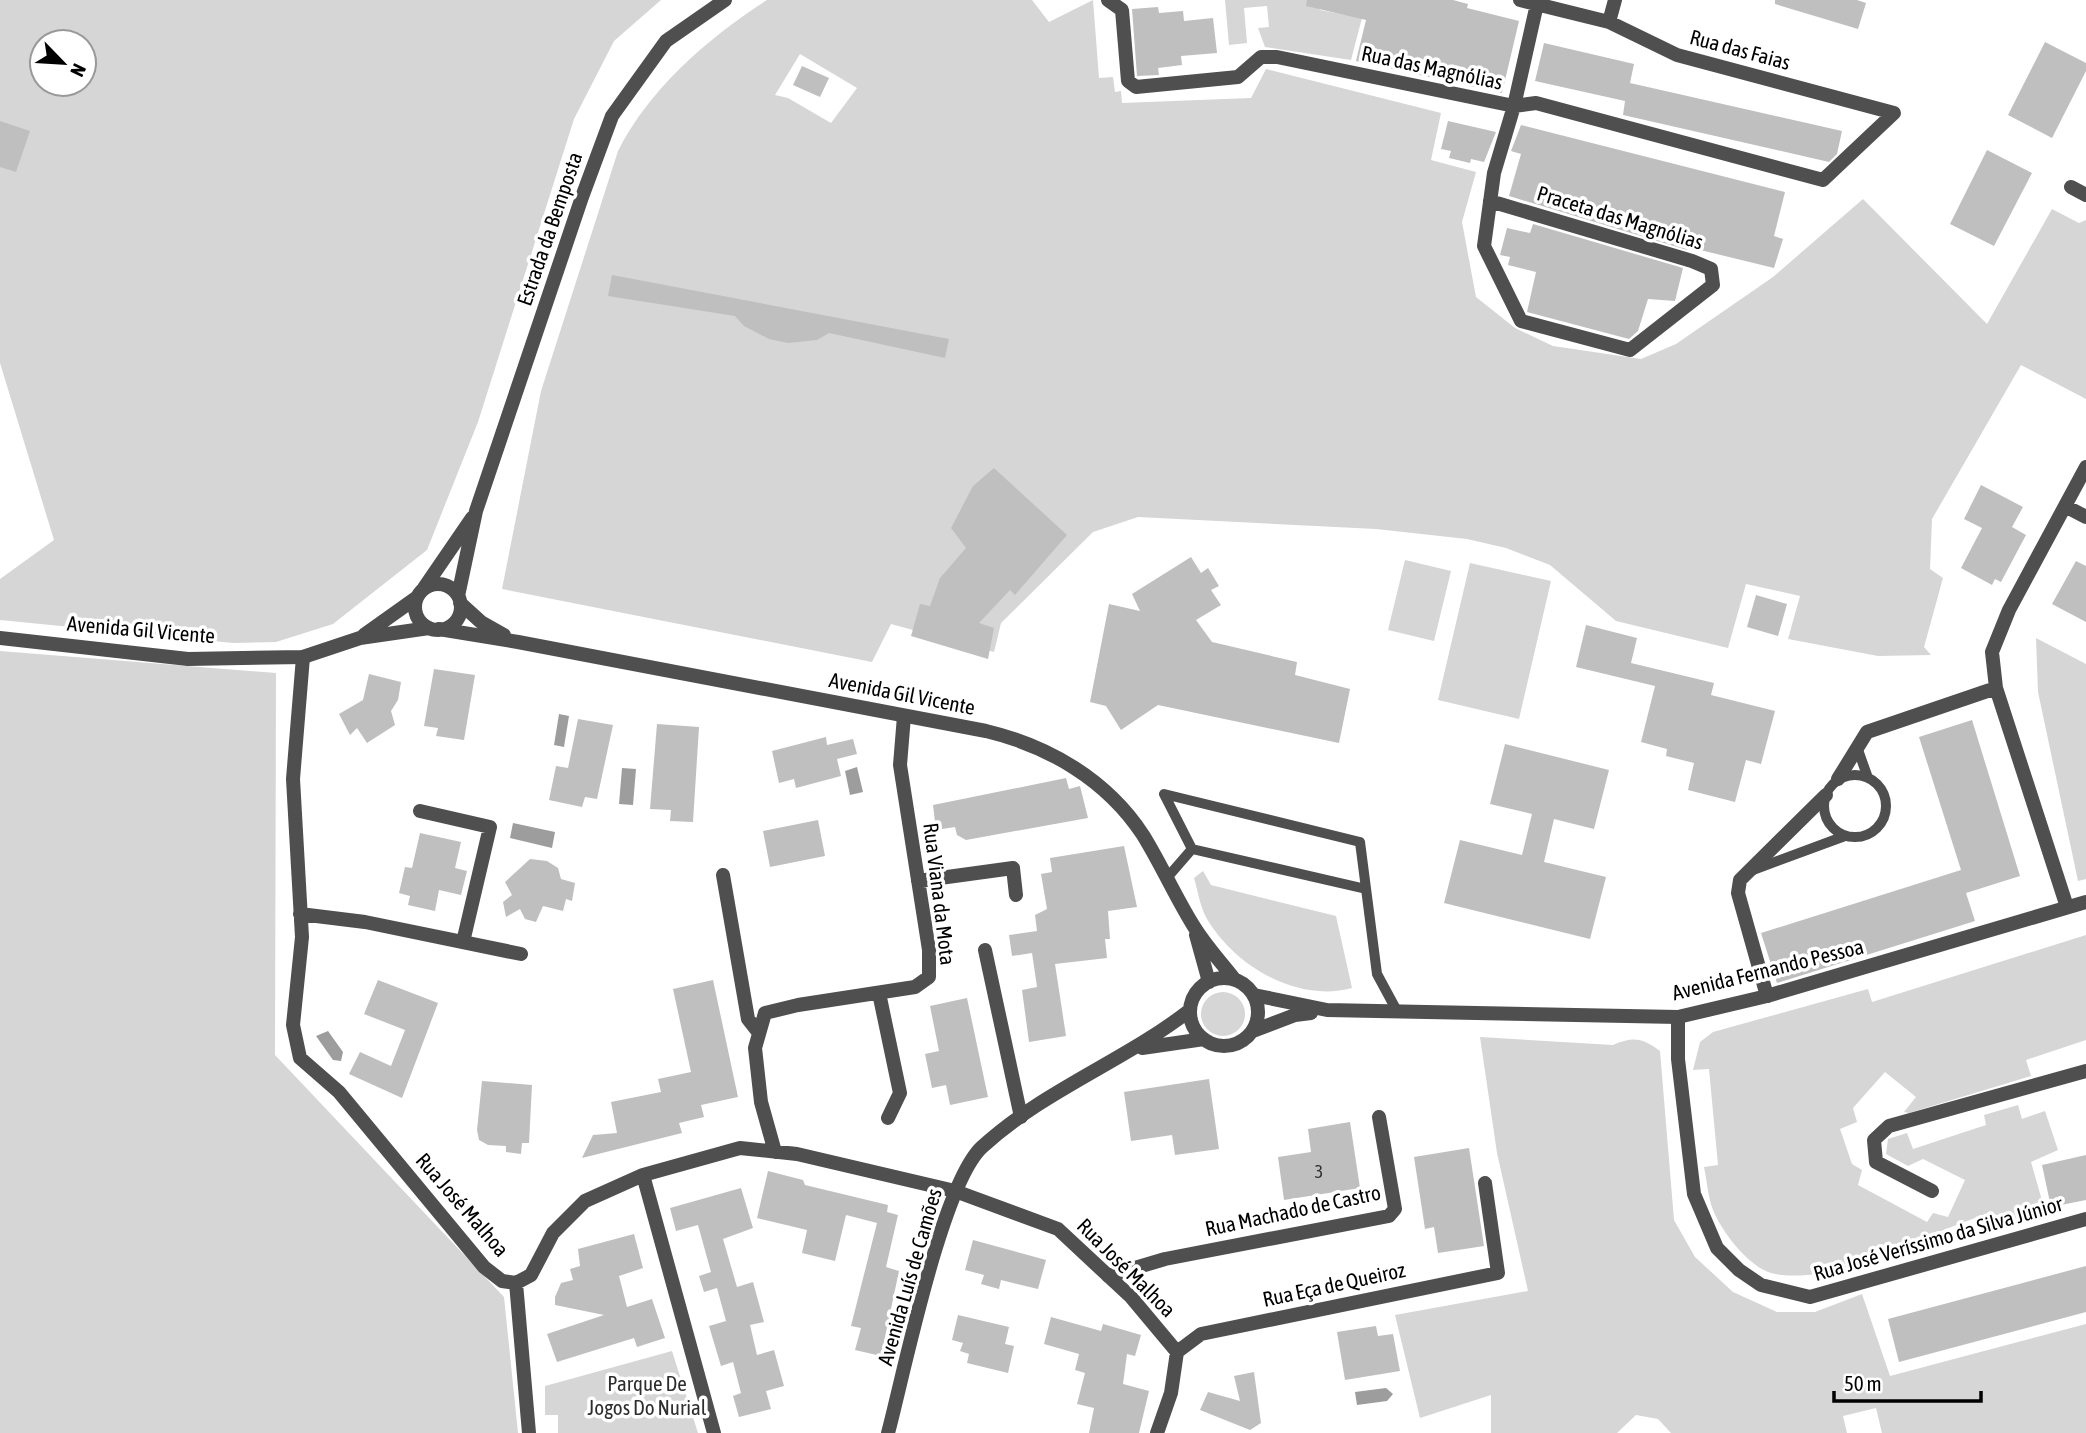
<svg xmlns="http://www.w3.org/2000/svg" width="2086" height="1433" viewBox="0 0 2086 1433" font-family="'Asap Condensed',sans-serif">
	<rect width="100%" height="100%" fill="#fff"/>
	<!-- green -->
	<path fill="#d6d6d6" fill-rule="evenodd" d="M0 0H661L614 41 574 119 478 422 427 550 333 624 276 642 233 643 0 620V579L54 540 0 363ZM42 42H84V84H42Z
		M767 0H1032L1049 22 1093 0 1099 78 1113 77 1115 92 1121 91 1122 103 1251 98 1266 69 1441 113 1431 160 1476 172 1462 222 1476 297 1515 328 1553 346 1641 359 1676 344 1773 277 1863 199 1987 324 2052 209 2079 223 2086 220V399L2021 365 1932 519 1930 569 1943 578 1924 647 1931 655 1878 656 1788 639 1800 596 1746 584 1728 648 1616 621 1550 565 1506 548 1467 539 1376 529 1138 517 1093 532 1001 623 994 652 891 624 872 662 502 589 541 391 618 151C649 89 709 37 767 0ZM800 54 857 88 831 123 788 98 775 95Z
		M1225 0H1312L1320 10 1362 18 1351 60 1265 47 1258 28 1269 27 1267 6 1244 8 1247 43 1229 45Z
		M1405 560 1451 571 1434 641 1388 630Z
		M1470 563 1551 581 1519 719 1438 700Z
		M2036 638 2086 664V879L2078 881 2038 692Z
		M0 651 276 673 275 1055 504 1297 518 1433H0Z
		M1203 871 1211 885 1336 916 1352 988C1297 1003 1235 966 1207 919 1200 907 1198 891 1194 878Z
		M2086 935V1040L2026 1060 2031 1076 1909 1113 1904 1112 1916 1097 1885 1072 1853 1108 1857 1122 1840 1129 1852 1164 1862 1170 1858 1185 1927 1222 1933 1213 1948 1217 1965 1180 1923 1159 1908 1166 1886 1154 1888 1139 1907 1133 1913 1149 1986 1125 1984 1115 2018 1105 2022 1119 2045 1111 2058 1150 2031 1162 2045 1211 1986 1231 1980 1216 1941 1231 1844 1260 1847 1271C1826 1273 1790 1279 1771 1273 1748 1266 1722 1232 1713 1210 1708 1197 1707 1181 1704 1167L1718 1165 1709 1069 1693 1070 1700 1042 1713 1032 1868 989 1872 1002Z
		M1201 1014a22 22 0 1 1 44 0a22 22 0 1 1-44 0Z
		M1480 1037 1613 1045C1633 1036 1643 1038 1660 1051L1674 1220 1695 1257 1733 1292 1777 1312H1815L1862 1294 1890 1376 2086 1324V1433H1882L1876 1408 1843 1416 1847 1433H1671L1658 1419 1636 1415 1617 1433H1491V1395L1420 1418 1395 1315 1528 1291 1497 1153Z
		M672 1351 698 1433H558V1415H545V1386Z"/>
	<!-- water -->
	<path fill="#9d9d9d" d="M559 714 569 716 564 747 554 745Z
		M857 767 863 792 850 795 845 771Z
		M622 768 636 769 633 805 619 804Z
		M513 823 555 832 552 848 510 838Z
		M328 1031 343 1052 341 1061 333 1060 316 1036Z
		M1386 1388 1393 1394 1387 1401 1357 1405 1355 1392Z"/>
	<!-- building -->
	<path fill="#bfbfbf" d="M1307 0H1453L1468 4 1467 8 1519 21 1502 93 1356 61 1366 20 1306 6Z
		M1775 0H1857L1866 3 1858 29 1775 4Z
		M1158 7 1159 13 1183 11 1184 21 1213 18 1217 53 1181 56 1182 65 1158 68 1159 75 1137 76 1132 9Z
		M2045 42 2086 63V71L2052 138 2008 115Z
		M1544 43 1634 64 1630 83 1842 131 1837 154 1829 162 1623 115 1625 101 1535 81Z
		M802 66 829 78 820 97 793 85Z
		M0 121 30 131 16 172 0 167Z
		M1448 121 1496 132 1484 162 1471 159 1470 163 1449 158 1451 151 1441 149Z
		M1521 125 1785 192 1774 236 1783 239 1774 268 1688 247 1687 250 1509 196 1521 154 1511 151Z
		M1987 150 2032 173 1994 246 1950 224Z
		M1533 224 1683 268 1675 301 1648 299 1638 331 1629 339 1527 312 1536 272 1508 265 1510 257 1500 255 1507 228 1530 233Z
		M612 275 949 339 945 358 829 333 817 340 788 343 769 339 744 326 735 316 608 296Z
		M994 468 1067 535 1015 595 1010 590 979 623 994 628 988 659 911 636 920 604 930 606 940 578 966 548 951 528 973 486Z
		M1981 485 2023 507 2012 527 2026 535 2001 582 1995 579 1992 585 1961 568 1982 528 1964 519Z
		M1191 557 1201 573 1208 568 1219 586 1211 590 1221 605 1196 620 1212 642 1297 662 1295 675 1350 689 1339 743 1158 705 1121 730 1106 706 1090 702 1109 604 1140 611 1132 594Z
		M2076 561 2086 566V622L2052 604Z
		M1756 595 1787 604 1778 636 1747 627Z
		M1586 625 1637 638 1631 663 1714 683 1711 695 1775 711 1761 764 1746 760 1735 802 1688 790 1694 763 1666 756 1667 749 1641 742 1655 686 1576 667Z
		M434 669 475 675 464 740 436 736 438 728 424 726Z
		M369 674 401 682 398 700 391 711 395 725 367 743 357 728 350 735 339 714 363 700Z
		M578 719 613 725 597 799 585 797 582 807 549 800 556 766 568 768Z
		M1972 720 2020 876 1966 893 1975 921 1777 983 1761 933 1961 870 1919 737Z
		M657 724 699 727 693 822 670 821 671 810 650 809Z
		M826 737 827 745 853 739 857 754 837 759 841 776 796 788 794 779 779 783 772 751Z
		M1505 744 1609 770 1594 829 1554 819 1544 862 1606 877 1590 939 1444 903 1460 840 1522 855 1532 814 1490 804Z
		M1066 778 1069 789 1080 786 1088 818 966 840 957 835 955 827 936 830 933 805Z
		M818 820 825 856 770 867 763 831Z
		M420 833 461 842 455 868 467 871 461 895 439 890 435 911 408 905 410 896 399 893 405 867 412 868Z
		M1124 846 1137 907 1108 911 1110 939H1105L1107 958 1055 964 1066 1036 1029 1042 1022 990 1037 987 1032 953 1012 956 1009 935 1037 931 1035 915 1047 909 1041 874 1052 872 1050 858Z
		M530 859 547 861 558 868 561 879 575 883 572 901 566 899 563 911 543 906 536 922 525 919 520 909 506 917 503 902 512 895 505 882Z
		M378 980 438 1003 402 1098 349 1074 360 1052 391 1066 405 1030 364 1014Z
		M713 980 738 1097 701 1105 704 1117 679 1123 682 1133 582 1158 593 1135 617 1133 611 1102 661 1092 658 1079 691 1072 673 989Z
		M967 998 988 1097 950 1105 946 1085 932 1088 925 1054 939 1051 930 1006Z
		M1209 1079 1219 1149 1175 1155 1172 1135 1131 1141 1124 1092Z
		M482 1081 532 1085 529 1143H522L521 1154 506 1152V1146L488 1145 479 1140 477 1130Z
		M1350 1122 1360 1188 1284 1200 1278 1157 1311 1152 1308 1129Z
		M1469 1148 1484 1246 1438 1253 1434 1227 1425 1229 1414 1157Z
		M2086 1155V1200L2051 1207 2042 1165Z
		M768 1171 803 1180 805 1185 888 1205 887 1212 898 1215 886 1267 899 1271 881 1356 855 1350 861 1328 851 1326 877 1223 846 1215 835 1261 802 1253 807 1230 757 1218Z
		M741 1188 753 1228 723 1239 737 1287 753 1282 764 1322 750 1325 757 1355 774 1350 784 1386 766 1391 771 1409 739 1417 733 1396 741 1393 733 1362 721 1366 709 1326 726 1321 717 1288 704 1292 699 1276 711 1272 698 1225 676 1231 670 1208Z
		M634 1234 643 1268 619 1276 627 1307 652 1299 665 1338 637 1347 634 1338 557 1362 547 1334 604 1315 555 1305V1297L561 1283 573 1280 570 1269 580 1266 578 1249Z
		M973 1240 1046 1260 1038 1289 1001 1280 999 1289 981 1284 984 1275 965 1270Z
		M2086 1266V1312L1899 1362 1888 1319Z
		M958 1315 1009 1327 1005 1344 1014 1346 1008 1373 967 1363 969 1354 960 1351 963 1343 952 1340Z
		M1051 1317 1101 1331 1103 1324 1141 1335 1135 1356 1127 1354 1123 1384 1149 1391 1139 1433H1089L1094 1408 1077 1404 1085 1373 1075 1370 1079 1354 1044 1344Z
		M1376 1326 1378 1336 1393 1334 1400 1371 1345 1380 1337 1332Z
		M1254 1372 1261 1423 1250 1430 1200 1410 1208 1392 1240 1401 1234 1376Z"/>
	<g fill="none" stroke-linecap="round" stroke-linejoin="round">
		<!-- service -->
		<path stroke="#4f4f4f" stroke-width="10" d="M1857 747 1868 778
			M1824 806a31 31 0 1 1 62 0a31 31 0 1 1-62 0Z
			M1192 849 1164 794 1360 842 1377 974 1397 1011
			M1192 849 1366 889
			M1753 870 1845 836
			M1166 879 1192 849"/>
		<!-- minor -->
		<path stroke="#4f4f4f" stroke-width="14" d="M1108 0 1122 10 1128 81 1136 87 1238 77 1261 57H1277L1514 106 1536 103 1823 180 1894 113 1677 55 1609 22 1520 0
			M1609 22 1615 0
			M2071 187 2086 195
			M1490 201 1692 261 1711 269 1713 285 1630 350 1521 321 1484 246 1494 173 1514 106 1537 4
			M2065 506 2086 517
			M303 657 293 779 302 937 293 1025 300 1058 339 1092 484 1267 502 1281 516 1283 531 1275 553 1233 585 1201 643 1175 740 1148 797 1154 955 1191 1058 1229 1131 1297 1177 1352
			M1838 779 1867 732 1996 688
			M420 811 490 827 463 942
			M723 875 748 1019 759 1033
			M918 881 1013 868 1016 895
			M2067 907 1996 688 1992 652 2009 610 2086 467
			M300 914 365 922 521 954
			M985 950 1021 1117
			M879 993 900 1093 888 1118
			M1767 996 1738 893 1740 880 1826 795
			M1678 1017V1059L1694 1194 1717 1248 1739 1270 1761 1285 1810 1297 2086 1219
			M775 1152 761 1102 755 1048 765 1013 798 1005 915 987 929 977V950L900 765 904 716
			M643 1175 714 1433
			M1932 1191 1876 1162 1874 1140 1889 1126 2086 1071
			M1108 1276 1165 1259 1389 1216 1395 1209 1379 1117
			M516 1283 529 1433
			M1157 1433 1171 1393 1177 1352 1201 1334 1498 1273 1485 1183"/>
		<!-- tertiary -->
		<path stroke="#4f4f4f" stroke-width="14" d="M415 607a23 23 0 1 1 46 0a23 23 0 1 1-46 0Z
			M424 588 472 518
			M458 596 476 511 582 197 612 116 666 41 725 0
			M460 603 481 622 504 635
			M439 629 518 642 986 731C1049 746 1107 780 1143 835 1161 864 1175 896 1193 925 1205 945 1221 962 1235 980
			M364 635 416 598
			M0 638 188 659 303 657 360 638 429 628
			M1196 935 1209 982
			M1190 1012a34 34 0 1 1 68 0a34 34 0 1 1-68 0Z
			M1254 995 1327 1010 1678 1017 1767 996 2086 902
			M1253 1031 1295 1015 1311 1013
			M1142 1048 1204 1039
			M888 1433C904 1373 942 1184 982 1147 1044 1090 1125 1061 1190 1010"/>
	</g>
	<g text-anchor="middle" stroke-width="7" stroke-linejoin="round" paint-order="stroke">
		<!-- number labels -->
		<g font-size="18" fill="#303030">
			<text x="1319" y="1178">3</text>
		</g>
		<!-- street labels -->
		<g font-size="21" fill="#000" stroke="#fff">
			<text transform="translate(1740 50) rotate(15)" y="7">Rua das Faias</text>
			<text transform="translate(1432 68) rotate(12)" y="7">Rua das Magnólias</text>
			<text transform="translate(1620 218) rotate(17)" y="7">Praceta das Magnólias</text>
			<text transform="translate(550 229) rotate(-71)" y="7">Estrada da Bemposta</text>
			<text transform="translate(141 630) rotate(5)" y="7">Avenida Gil Vicente</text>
			<text transform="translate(902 694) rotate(11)" y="7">Avenida Gil Vicente</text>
			<text transform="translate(939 894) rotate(83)" y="7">Rua Viana da Mota</text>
			<text transform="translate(1768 970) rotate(-14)" y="7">Avenida Fernando Pessoa</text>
			<text transform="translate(462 1205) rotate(49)" y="7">Rua José Malhoa</text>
			<text transform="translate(1293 1211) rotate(-12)" y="7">Rua Machado de Castro</text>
			<text transform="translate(1938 1239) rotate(-16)" y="7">Rua José Veríssimo da Silva Júnior</text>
			<text transform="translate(1126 1268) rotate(45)" y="7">Rua José Malhoa</text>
			<text transform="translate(910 1277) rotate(-74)" y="7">Avenida Luís de Camões</text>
			<text transform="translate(1334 1285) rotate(-12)" y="7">Rua Eça de Queiroz</text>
		</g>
		<!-- park labels -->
		<g font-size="21" fill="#2d2d2d" stroke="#fff">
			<text x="647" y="1391">Parque De<tspan x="647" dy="24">Jogos Do Nurial</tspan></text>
		</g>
	</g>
	<!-- north arrow -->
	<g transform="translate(63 63) rotate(115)"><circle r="33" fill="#ffffff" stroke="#999999" stroke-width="2"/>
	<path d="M0-5L12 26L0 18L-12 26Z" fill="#000000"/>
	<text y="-10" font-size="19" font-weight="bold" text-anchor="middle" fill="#000000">N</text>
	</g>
	<!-- scale -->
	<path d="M1834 1391v10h147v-10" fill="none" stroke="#000000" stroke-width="3.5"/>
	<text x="1844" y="1391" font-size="21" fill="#000000" stroke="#ffffff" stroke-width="5" paint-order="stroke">50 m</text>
</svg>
